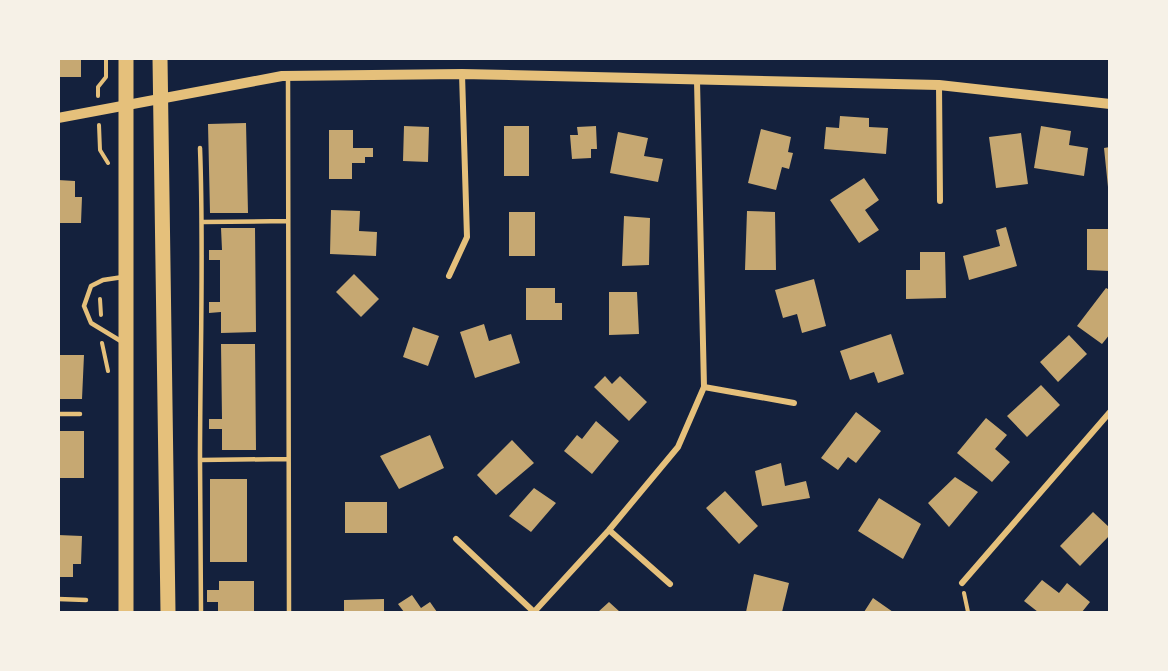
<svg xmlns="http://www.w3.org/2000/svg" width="1168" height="671" viewBox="0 0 1168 671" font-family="Raleway,sans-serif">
	<rect width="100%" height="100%" fill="#14213d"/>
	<!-- building -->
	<path fill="#c6a872" d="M58 58H81V77H58Z
		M840 116 869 118V127L888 128 886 154 824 149 826 127 839 128Z
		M246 123 248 213H210L208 124Z
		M404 126 429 127 428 162 403 161Z
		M504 126H529V176H504Z
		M596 126 597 149H591V158L572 159 570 135H578L577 127Z
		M1041 126 1071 131 1069 145 1088 148 1084 176 1034 168Z
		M761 129 791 137 788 152 793 153 789 169 782 167 776 190 748 183Z
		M329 130H353V148H373V157H365V163H352V179H329Z
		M618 132 648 138 644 156 663 159 658 182 610 173Z
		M1021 133 1028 184 996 188 989 137Z
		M1110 147V187H1108L1104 148Z
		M864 178 879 200 865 210 879 230 859 243 830 200Z
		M58 180 75 181V197H82L81 223H58Z
		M331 210 360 211 359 231 377 232 376 256 330 254Z
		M747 211 775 212 776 270H745Z
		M509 212H535V256H509Z
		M624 216 650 218 649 265 622 266Z
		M1006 227 1017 266 969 280 963 256 1000 246 996 230Z
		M221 228H255L256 332 221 333V312L209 313V302H220V260H209V250H222Z
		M1087 229H1110V271L1087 270Z
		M920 252H945L946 298 906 299V270H920Z
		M354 274 379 299 361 317 336 292Z
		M814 279 826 326 802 333 797 314 783 318 775 290Z
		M526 288H555V303H562V320H526Z
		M1106 288 1110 290V334L1102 344 1077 326Z
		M609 292H637L639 334 609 335Z
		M484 324 489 341 511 334 520 363 475 378 460 332Z
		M413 327 439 336 428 366 403 357Z
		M891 334 904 374 878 383 874 372 850 380 840 351Z
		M1069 335 1087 354 1058 382 1040 362Z
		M221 344H255L256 450H222V429H209V419H222Z
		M58 355H84L82 399H58Z
		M605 376 612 384 620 376 647 402 629 421 594 387Z
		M1041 385 1060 405 1027 437 1007 416Z
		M856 412 881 431 856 463 848 457 838 470 821 458Z
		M986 418 1007 435 995 449 1010 462 992 482 957 453Z
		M596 421 619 441 592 474 564 451 577 435 582 439Z
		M58 431H84V478H58Z
		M430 435 444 468 399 489 380 456Z
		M512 440 534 463 496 495 477 475Z
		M781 463 785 486 806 481 810 498 762 506 755 471Z
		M955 477 978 492 949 527 928 503Z
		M210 479H247V562H210Z
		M534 488 556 503 531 532 509 516Z
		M725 491 758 526 739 544 706 508Z
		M879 498 921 524 903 559 858 531Z
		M345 502H387V533H345Z
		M1093 512 1110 528V535L1080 566 1060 546Z
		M58 535 82 536 81 564H73V577H58Z
		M754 574 789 583 782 612H746Z
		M1042 580 1059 593 1067 583 1090 602 1082 612H1038L1024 601Z
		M219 581H254V612H218V602H207V590H219Z
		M412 595 421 608 430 602 437 612H404L398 604Z
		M873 598 893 612H864Z
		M384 599V612H344V600Z
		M609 602 620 612H598Z"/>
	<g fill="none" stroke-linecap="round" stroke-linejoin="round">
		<!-- path -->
		<path stroke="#e5c07b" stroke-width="4" d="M98 96V87L106 77V58
			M99 125 100 150 108 163
			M100 299 101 315
			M102 343 108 371
			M964 593 968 612"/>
		<!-- service -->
		<path stroke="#e5c07b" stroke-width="4.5" d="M288 76 289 612
			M200 148C204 252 200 356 200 460
			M203 222 288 221
			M123 277 103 280 91 286 84 306 91 323 124 343
			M58 414H80
			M58 599 86 600
			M201 612 200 460 288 459"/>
		<!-- minor -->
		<path stroke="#e5c07b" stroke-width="6" d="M939 85 940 201
			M449 276 467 237 462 74
			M704 387 794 403
			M609 530 670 584
			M456 539 534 612
			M962 583 1110 412
			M534 612 609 530 678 447 704 387 697 81"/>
		<!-- tertiary -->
		<path stroke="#e5c07b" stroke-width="10" d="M58 118 282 76 462 74 939 85 1110 104"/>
		<!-- primary -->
		<path stroke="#e5c07b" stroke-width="15" d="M126 58V612
			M160 58 168 612"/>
	</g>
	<!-- border -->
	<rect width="1168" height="671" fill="none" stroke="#f6f1e7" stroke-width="120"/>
</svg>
